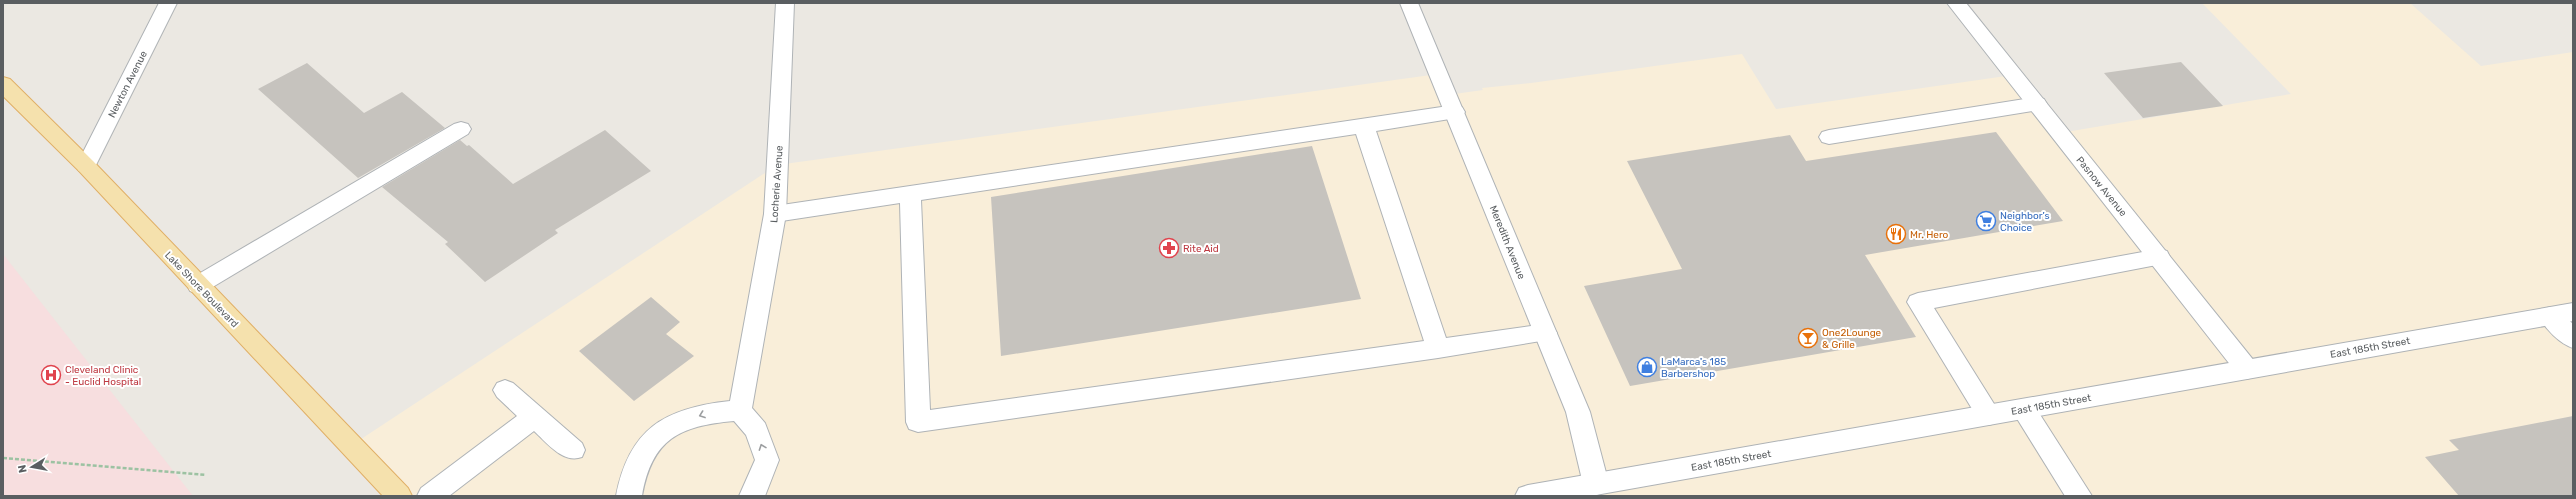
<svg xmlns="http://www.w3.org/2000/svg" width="2576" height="499" viewBox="0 0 2576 499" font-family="Rubik,sans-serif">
	<rect width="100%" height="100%" fill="#ebe8e2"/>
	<!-- commercial -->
	<path fill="#f9eed9" d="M2202 3H2410L2481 66 2573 52V496H399L352 445 777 165 1438 74 1447 95 1483 90 1482 88 1531 83 1742 54 1776 109 2013 75 2060 133 2291 94Z"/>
	<!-- medical -->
	<path fill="#f7dedf" d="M3 254 193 496H3Z"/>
	<!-- building -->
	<path fill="#c6c3be" d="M2181 62 2223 106 2143 118 2104 73Z
		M307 63 364 113 402 92 445 128 358 178 258 89Z
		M605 130 651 171 555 230 558 233 485 282 445 244 448 242 382 187 460 140 467 146 469 145 513 184Z
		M1996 132 2063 221 1865 255 1916 337 1630 386 1584 286 1682 269 1627 161 1790 135 1806 161Z
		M1312 146 1361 299 1001 356 991 197Z
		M651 297 680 322 666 334 694 356 634 401 579 351Z
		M2573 416V496H2459L2425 457 2459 450 2449 440Z"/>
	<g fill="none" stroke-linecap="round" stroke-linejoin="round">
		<defs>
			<path id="lane" d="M2037 97 2044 99 2047 104 2044 109 1829 144 1822 142 1819 137 1822 132 1829 130Z
				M1455 105 1462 107 1465 112 1462 117 1376 131 1446 338 1545 324 1553 327 1557 333 1553 339 1438 358 918 432 909 429 906 422 900 203 775 222 767 220 764 214 767 208 775 206ZM1356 134 1424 341 930 410 921 200Z
				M461 122 468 124 471 129 468 134 206 291 198 294 190 291 187 285 190 279 454 124Z
				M2159 249 2167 251 2170 257 2167 263 1934 308 2001 415 1998 422 1989 425 1980 422 1907 302 1910 296 1918 293Z
				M505 380 513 383 582 443 585 450 582 457C563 464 547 443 534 431L449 496H417L421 488 517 416 497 397 493 390 497 383Z
				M2023 399 2032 402 2092 496H2065L2011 409 2014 402Z"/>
			<path id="street" d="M159 3H177L93 171 86 173 79 171 76 166Z
				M776 3H794L786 214 752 408 765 423 779 460 765 496H739L755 460 746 435 734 421C679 426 652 439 642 496H616C629 429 664 408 730 401L764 214Z
				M1400 3H1418L1590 412 1609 484 1605 492 1596 495 1587 492 1583 484 1566 412Z
				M1947 3H1966L2255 362 2259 369 2255 376 2247 379 2239 376Z
				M2550 307 2558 310 2573 324V348C2560 344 2545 329 2539 316L2542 310Z"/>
			<path id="secondary" d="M2573 303V321L1590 496H1515L1519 488 1528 485Z"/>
			<path id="primary" d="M3 77 10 79 93 161 408 488 412 496H383L79 171 3 96Z"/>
		</defs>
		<!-- lane casing -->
		<use href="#lane" stroke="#afb3b6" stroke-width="2"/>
		<!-- street casing -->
		<use href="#street" stroke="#afb3b6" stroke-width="2"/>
		<!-- secondary casing -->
		<use href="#secondary" stroke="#aeb2b5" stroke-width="2"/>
		<!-- primary casing -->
		<use href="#primary" stroke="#e0af66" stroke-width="2"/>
		<!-- path -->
		<path stroke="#9cc2a2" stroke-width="2.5" stroke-dasharray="4 2" stroke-linecap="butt" d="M3 458 206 475"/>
		<!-- lane -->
		<use href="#lane" fill="#fff" fill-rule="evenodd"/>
		<!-- street -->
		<use href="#street" fill="#fff" fill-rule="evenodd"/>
		<!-- secondary -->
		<use href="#secondary" fill="#fff" fill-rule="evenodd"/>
		<!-- primary -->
		<use href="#primary" fill="#f5e1ad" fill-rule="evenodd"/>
	</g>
	<!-- one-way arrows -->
	<defs><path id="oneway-chevron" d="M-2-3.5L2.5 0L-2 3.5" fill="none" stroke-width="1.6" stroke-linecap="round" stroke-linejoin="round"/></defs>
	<g stroke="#9c9ea0">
		<use href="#oneway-chevron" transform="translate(702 415) rotate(160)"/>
		<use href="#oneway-chevron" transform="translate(762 447) rotate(-110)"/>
	</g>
	<!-- icons -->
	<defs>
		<symbol id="supermarket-ring" viewBox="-11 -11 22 22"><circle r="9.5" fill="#fff" stroke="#3f7fe0" stroke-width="1.5"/><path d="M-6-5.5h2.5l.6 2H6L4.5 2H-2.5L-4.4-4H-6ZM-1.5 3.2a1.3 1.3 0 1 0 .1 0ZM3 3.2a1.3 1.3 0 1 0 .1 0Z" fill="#3f7fe0"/></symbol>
		<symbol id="restaurant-ring" viewBox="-11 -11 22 22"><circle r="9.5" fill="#fff" stroke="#e8710a" stroke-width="1.5"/><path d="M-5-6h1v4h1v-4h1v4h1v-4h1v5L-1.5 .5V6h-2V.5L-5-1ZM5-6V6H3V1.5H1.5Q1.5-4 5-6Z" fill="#e8710a"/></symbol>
		<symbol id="pharmacy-ring" viewBox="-11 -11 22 22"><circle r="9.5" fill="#fff" stroke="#e0444e" stroke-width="1.5"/><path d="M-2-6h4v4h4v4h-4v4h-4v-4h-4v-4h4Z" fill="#e0444e"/></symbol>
		<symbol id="bar-ring" viewBox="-11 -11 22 22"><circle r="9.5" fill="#fff" stroke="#e8710a" stroke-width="1.5"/><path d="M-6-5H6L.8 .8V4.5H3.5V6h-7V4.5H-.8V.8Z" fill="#e8710a"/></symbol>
		<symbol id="shop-ring" viewBox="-11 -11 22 22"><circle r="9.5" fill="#fff" stroke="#3f7fe0" stroke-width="1.5"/><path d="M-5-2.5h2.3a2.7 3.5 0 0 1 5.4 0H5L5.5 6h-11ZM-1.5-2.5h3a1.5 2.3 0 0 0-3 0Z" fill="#3f7fe0"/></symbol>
		<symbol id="hospital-ring" viewBox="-11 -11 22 22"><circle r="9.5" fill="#fff" stroke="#e0444e" stroke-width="1.5"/><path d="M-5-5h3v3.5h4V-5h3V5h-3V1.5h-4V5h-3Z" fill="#e0444e"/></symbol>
	</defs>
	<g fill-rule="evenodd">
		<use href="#supermarket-ring" x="1975" y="210" width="22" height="22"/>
		<use href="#restaurant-ring" x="1885" y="223" width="22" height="22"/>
		<use href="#pharmacy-ring" x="1158" y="237" width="22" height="22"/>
		<use href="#bar-ring" x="1797" y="327" width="22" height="22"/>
		<use href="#shop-ring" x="1636" y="356" width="22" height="22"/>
		<use href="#hospital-ring" x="40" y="364" width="22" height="22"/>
	</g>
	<g text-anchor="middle" stroke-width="4" stroke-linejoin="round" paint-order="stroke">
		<!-- street labels -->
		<g font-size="10" fill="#5a5e61" stroke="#fff">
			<text transform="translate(127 84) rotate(-63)" y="4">Newton Avenue</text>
			<text transform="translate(776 184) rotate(-86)" y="4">Locherie Avenue</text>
			<text transform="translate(2102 186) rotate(51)" y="4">Pasnow Avenue</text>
			<text transform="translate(1508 242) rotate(68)" y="4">Meredith Avenue</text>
			<text transform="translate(202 289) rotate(46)" y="4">Lake Shore Boulevard</text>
			<text transform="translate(2370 347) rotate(-10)" y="4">East 185th Street</text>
			<text transform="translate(2051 404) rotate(-10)" y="4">East 185th Street</text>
			<text transform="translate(1731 460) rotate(-10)" y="4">East 185th Street</text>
		</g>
		<!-- shop labels -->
		<g font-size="10" fill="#366cbe" stroke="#fff" text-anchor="start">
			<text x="2000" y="219">Neighbor's<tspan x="2000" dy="12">Choice</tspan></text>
			<text x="1661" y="365">LaMarca's 185<tspan x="1661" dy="12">Barbershop</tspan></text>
		</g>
		<!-- food labels -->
		<g font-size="10" fill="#c56008" stroke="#fff" text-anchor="start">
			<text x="1910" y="238">Mr. Hero</text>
			<text x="1822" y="336">One2Lounge<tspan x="1822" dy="12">&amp; Grille</tspan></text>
		</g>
		<!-- health labels -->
		<g font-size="10" fill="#be3a42" stroke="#fff" text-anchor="start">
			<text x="1183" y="252">Rite Aid</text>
			<text x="65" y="373">Cleveland Clinic<tspan x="65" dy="12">- Euclid Hospital</tspan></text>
		</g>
	</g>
	<!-- border -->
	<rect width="2576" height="499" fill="none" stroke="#5a5e61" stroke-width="8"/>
	<!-- north arrow -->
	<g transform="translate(32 467) rotate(259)" stroke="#ffffff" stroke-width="3" paint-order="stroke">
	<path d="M0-3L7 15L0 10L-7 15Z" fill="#5a5e61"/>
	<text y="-6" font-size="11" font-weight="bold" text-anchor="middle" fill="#5a5e61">N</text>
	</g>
</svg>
